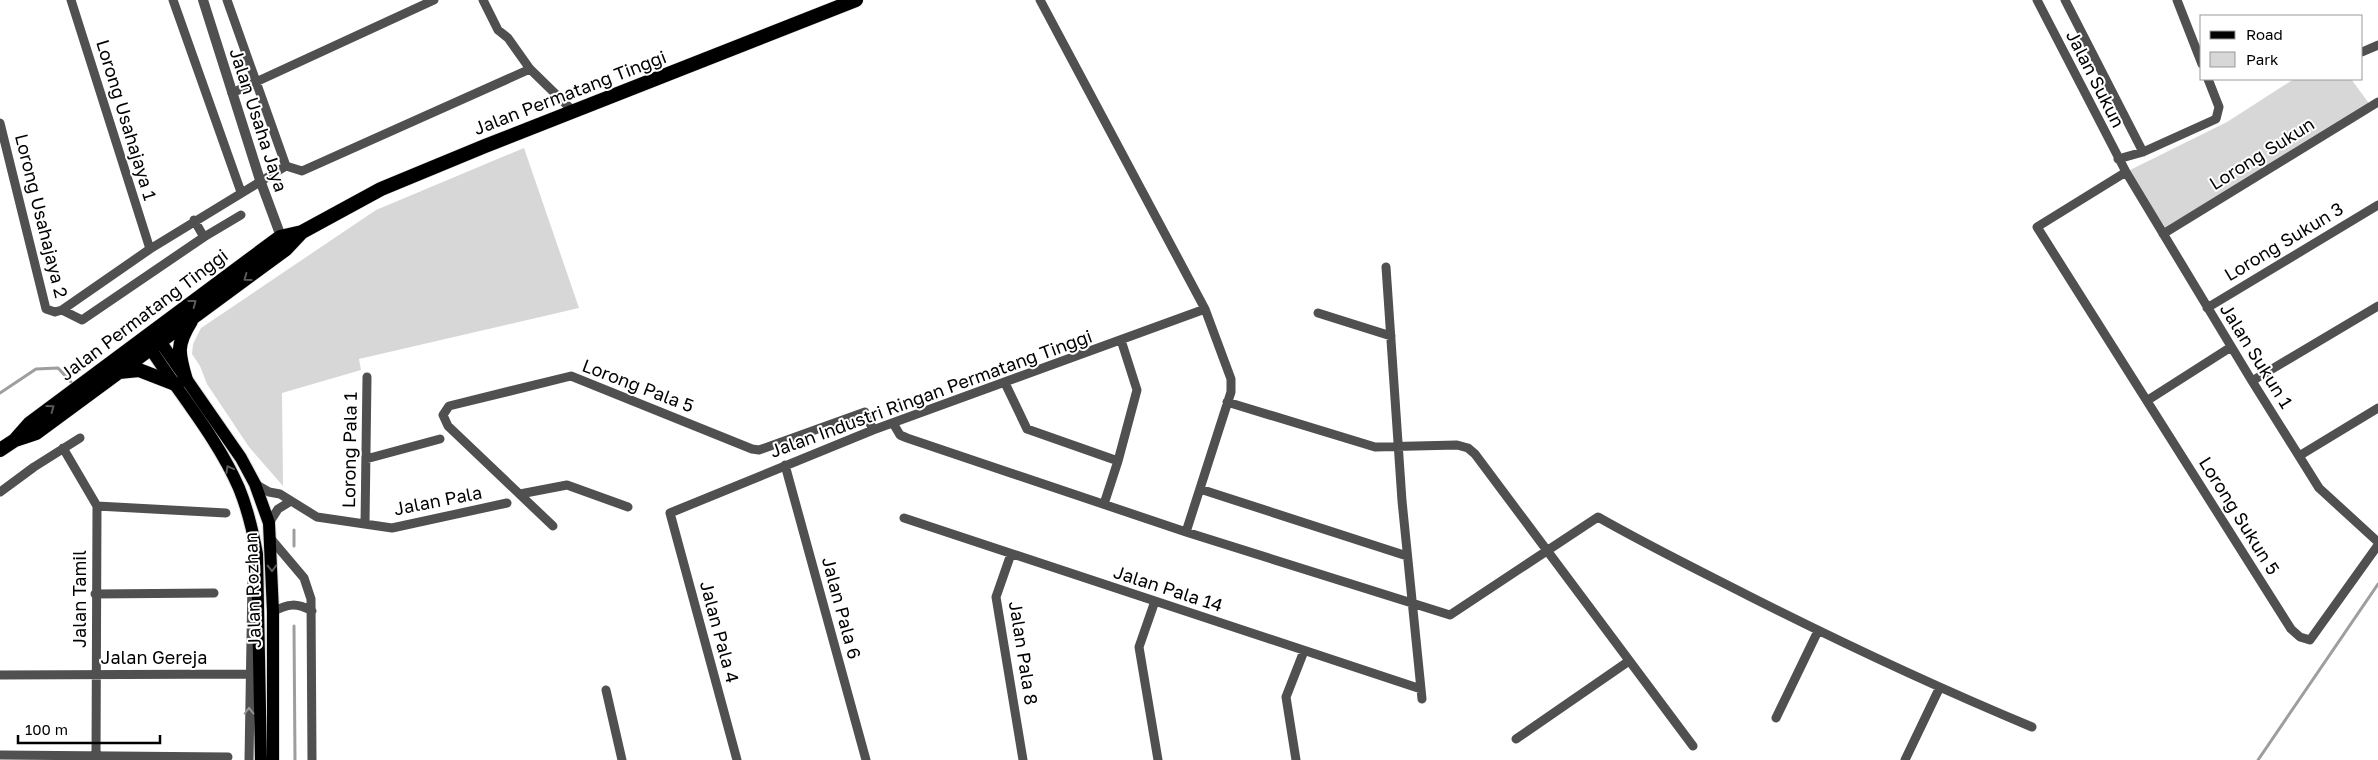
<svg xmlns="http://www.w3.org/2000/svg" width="2378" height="760" viewBox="0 0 2378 760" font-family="'Golos Text',sans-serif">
	<rect width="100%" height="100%" fill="#fff"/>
	<!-- green -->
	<path fill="#d7d7d7" d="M2294 79H2351L2371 106 2163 234 2126 172 2227 122Z
		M524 148 579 308 359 359 361 370 282 393 283 486 249 447 207 384 200 366 192 354 193 344 201 328 376 210Z"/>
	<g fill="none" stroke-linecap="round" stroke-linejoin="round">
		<!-- stream -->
		<path stroke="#9e9e9e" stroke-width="3" d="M0 393 36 369 58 368 71 382
			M294 530V546
			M294 626 295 760
			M2258 760 2378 584"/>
		<defs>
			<path id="primary" d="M155 334 241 458 255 484 269 523 273 612V760
				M145 340C175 389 216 435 239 488 248 510 253 532 257 554L261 760"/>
			<path id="trunk" d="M119 372 139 370 175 384
				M186 380C178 353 176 345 191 321
				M15 440 30 423 280 237 302 232 381 189 485 146 856 0
				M0 450 15 440 36 433 286 249 302 232"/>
		</defs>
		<!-- primary casing -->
		<use href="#primary" stroke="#dbdbdb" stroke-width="14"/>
		<!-- trunk casing -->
		<use href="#trunk" stroke="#dbdbdb" stroke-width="15"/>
		<!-- minor -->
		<path stroke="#505050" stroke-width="9" d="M71 0 150 249
			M173 0 241 192
			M227 0 286 166
			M483 0 498 30 508 38 530 69 574 112
			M1040 0 1205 309 1231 379V392L1186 532
			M2037 0 2126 172 2252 381 2319 488 2378 542
			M2065 0 2143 152
			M2177 0 2202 64
			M2362 52 2378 45
			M232 93 434 0
			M0 123 46 309 55 312 62 310 150 249 286 166 302 171 530 69
			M2118 159 2143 152 2216 119 2219 107 2208 79
			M2126 172 2037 227 2291 629 2300 637 2310 640 2378 545
			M194 220 204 237
			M2163 234 2378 102
			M1386 267 1402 501 1422 699
			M2207 308 2378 205
			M62 310 82 320 204 237 241 215
			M1318 313 1391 336
			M2252 381 2378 306
			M1005 383 1027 429 1118 461
			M2148 400 2231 347
			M1227 402 1375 447 1457 445 1468 448 1475 454 1693 746
			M893 423 900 435 907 438 1186 532 1450 615 1598 517C1647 545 1698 570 1749 596 1842 643 1936 687 2032 727
			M63 448 97 506 96 760
			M2299 456 2378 408
			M366 459 440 439
			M785 465 866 760
			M255 484 269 492 280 494 317 517 392 528 507 503
			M1200 489 1407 556
			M0 492 34 467 80 438
			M520 494 567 485 628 507
			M1104 504 1118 461 1137 390 1121 340
			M97 506 226 513
			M904 518 1421 689
			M269 523 278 509 291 501
			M365 524 367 377
			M553 526 448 426 443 415 449 406 571 376 752 449 759 450 865 412 873 430
			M271 539 304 578 311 599 312 760
			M1011 554 996 597 1023 760
			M95 594 214 593
			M1155 601 1139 647 1158 760
			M273 612C288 603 297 603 312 611
			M0 675 249 674
			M606 690 622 760
			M1776 718 1818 631
			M1516 739 1629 661
			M0 755 228 757
			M249 760 252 580
			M737 760 670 513 873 430 1205 309
			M1296 760 1286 697 1304 651
			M1905 760 1939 689"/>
		<!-- tertiary -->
		<path stroke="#505050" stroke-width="10" d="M203 0 260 180 283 242"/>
		<!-- primary -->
		<use href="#primary" stroke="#000" stroke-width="12"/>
		<!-- trunk -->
		<use href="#trunk" stroke="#000" stroke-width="14"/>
	</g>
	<!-- one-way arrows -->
	<defs><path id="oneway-chevron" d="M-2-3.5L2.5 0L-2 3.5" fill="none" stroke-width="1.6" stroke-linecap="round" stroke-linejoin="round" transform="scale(1.25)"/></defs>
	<g stroke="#595959">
		<use href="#oneway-chevron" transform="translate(247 278) rotate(144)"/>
		<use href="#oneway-chevron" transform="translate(193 303) rotate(-37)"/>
		<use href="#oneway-chevron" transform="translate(51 408) rotate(-36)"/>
		<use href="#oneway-chevron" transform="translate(229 469) rotate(-118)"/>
		<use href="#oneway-chevron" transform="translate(272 568) rotate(89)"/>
	</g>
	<use stroke="#969696" href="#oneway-chevron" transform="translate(249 711) rotate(-90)"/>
	<g text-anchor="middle" stroke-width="4" stroke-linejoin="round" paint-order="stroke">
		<!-- street labels -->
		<g font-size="18" fill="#000" stroke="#fff">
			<text transform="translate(2095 79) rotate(63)" y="6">Jalan Sukun</text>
			<text transform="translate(570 93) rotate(-21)" y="6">Jalan Permatang Tinggi</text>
			<text transform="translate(126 120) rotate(73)" y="6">Lorong Usahajaya 1</text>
			<text transform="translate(258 120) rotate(72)" y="6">Jalan Usaha Jaya</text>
			<text transform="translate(2262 154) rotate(-32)" y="6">Lorong Sukun</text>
			<text transform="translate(41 216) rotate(76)" y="6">Lorong Usahajaya 2</text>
			<text transform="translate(2284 242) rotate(-31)" y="6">Lorong Sukun 3</text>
			<text transform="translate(144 315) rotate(-37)" y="6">Jalan Permatang Tinggi</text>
			<text transform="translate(2256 356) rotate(58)" y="6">Jalan Sukun 1</text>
			<text transform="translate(638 386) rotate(21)" y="6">Lorong Pala 5</text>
			<text transform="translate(931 394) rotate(-20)" y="6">Jalan Industri Ringan Permatang Tinggi</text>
			<text transform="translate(350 450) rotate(-89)" y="6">Lorong Pala 1</text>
			<text transform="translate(438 501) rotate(-11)" y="6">Jalan Pala</text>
			<text transform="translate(2239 516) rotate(58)" y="6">Lorong Sukun 5</text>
			<text transform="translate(1168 589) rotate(18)" y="6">Jalan Pala 14</text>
			<text transform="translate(253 590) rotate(-92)" y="6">Jalan Rozhan</text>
			<text transform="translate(80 599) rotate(-90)" y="6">Jalan Tamil</text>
			<text transform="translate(841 608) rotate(75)" y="6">Jalan Pala 6</text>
			<text transform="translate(719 632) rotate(75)" y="6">Jalan Pala 4</text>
			<text transform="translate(1023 653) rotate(81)" y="6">Jalan Pala 8</text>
			<text x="154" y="664">Jalan Gereja</text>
		</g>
	</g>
	<!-- legend -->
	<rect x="2200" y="15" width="162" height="65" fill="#ffffff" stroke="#999999"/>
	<rect x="2210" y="31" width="25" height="8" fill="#000000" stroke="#999999"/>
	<text x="2246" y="40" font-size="15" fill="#000000">Road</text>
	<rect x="2210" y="52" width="25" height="15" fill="#d7d7d7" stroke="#999999"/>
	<text x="2246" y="65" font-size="15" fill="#000000">Park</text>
	<!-- scale -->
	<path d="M18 735v8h142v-8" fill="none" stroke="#000000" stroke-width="2.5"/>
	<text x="25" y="735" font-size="15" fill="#000000" stroke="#ffffff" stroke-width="4" paint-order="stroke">100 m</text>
</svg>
